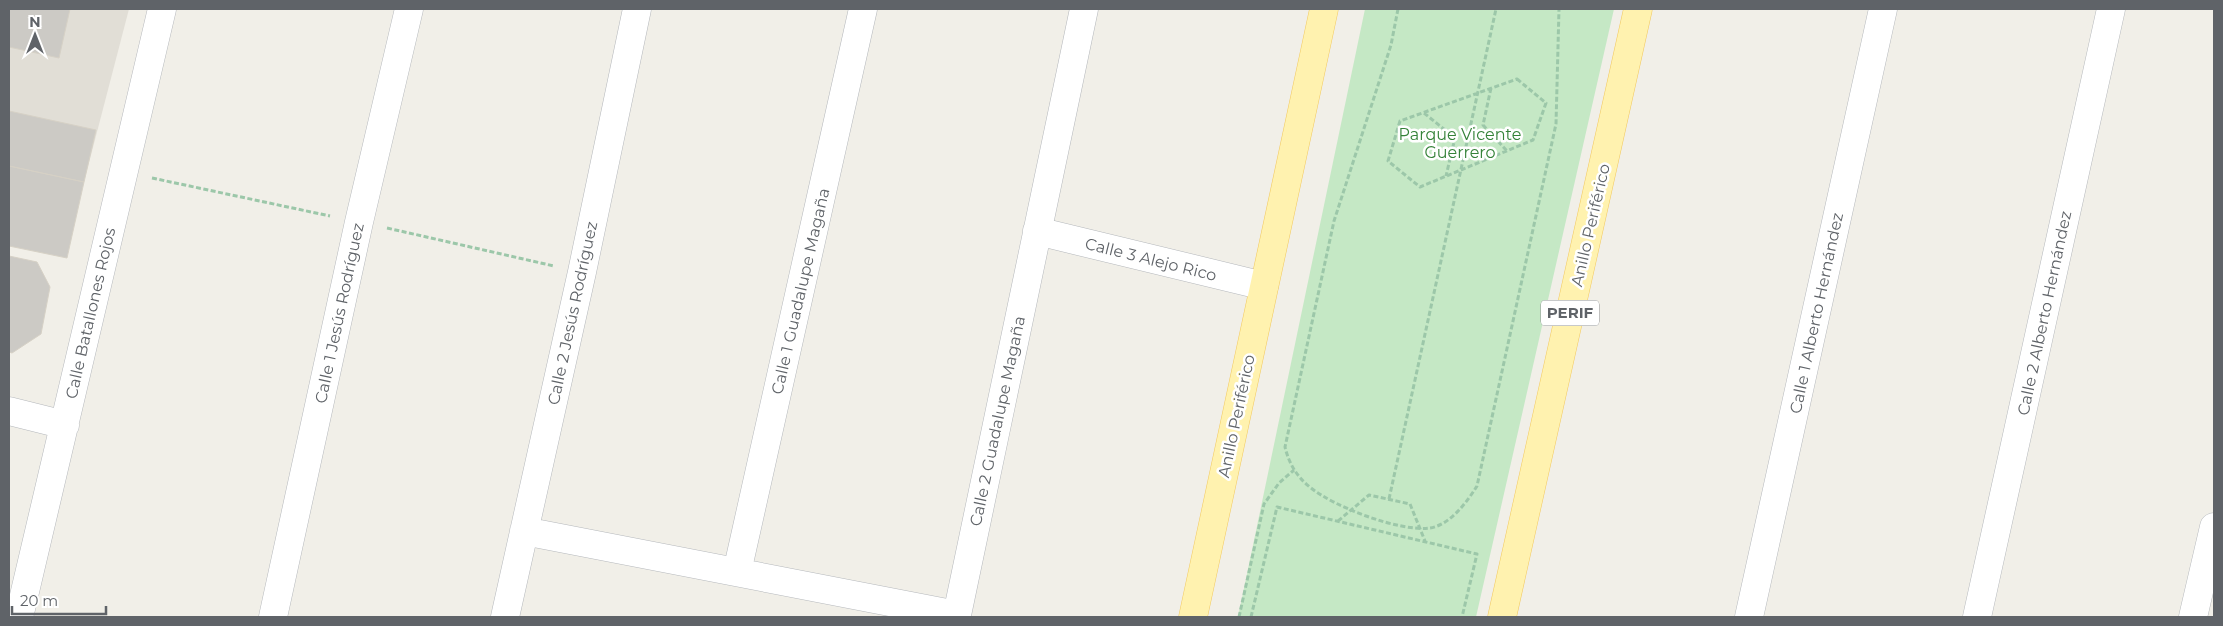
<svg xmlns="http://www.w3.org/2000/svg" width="2223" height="626" viewBox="0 0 2223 626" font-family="Montserrat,sans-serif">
	<rect width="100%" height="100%" fill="#f1efe8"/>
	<!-- education -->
	<path fill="#e1ded6" d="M9 9H129L84 182 9 166Z"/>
	<!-- green -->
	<path fill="#c5e8c5" d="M1365 9H1614L1476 617H1238Z"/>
	<!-- building -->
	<path fill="#cccac5" stroke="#d6d1c6" d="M9 9H70L59 58 9 47Z
		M9 111 96 130 84 182 9 166Z
		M9 166 84 182 67 258 9 246Z
		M9 256 37 262 50 287 41 334 12 353 9 352Z"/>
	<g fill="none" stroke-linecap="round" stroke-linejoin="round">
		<defs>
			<path id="minor" d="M1037 231 1264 286
				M9 411 65 425
				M524 531 957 615 1084 9
				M737 572 863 9
				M19 617 162 9
				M273 617 359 222 409 9
				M505 617 582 272 637 9
				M1749 617 1883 9
				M1977 617 2111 9
				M2193 617 2214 527"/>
			<path id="major" d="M1193 617 1324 9
				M1502 617 1638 9"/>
		</defs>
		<!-- minor casing -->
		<use href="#minor" stroke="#b5b8bc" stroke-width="29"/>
		<!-- major casing -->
		<use href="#major" stroke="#f2c960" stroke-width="29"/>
		<!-- path -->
		<path stroke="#9cc7a9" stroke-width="3" stroke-dasharray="5 2.5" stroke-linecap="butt" d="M1398 9 1391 45 1334 221 1285 447C1289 464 1297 477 1311 488 1335 507 1399 532 1430 528 1450 525 1467 502 1477 486L1556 124 1559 9
			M1517 79 1546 103 1533 140 1420 187 1388 161 1400 121Z
			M1491 88 1483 125 1507 151
			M1424 113 1455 138 1446 176
			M152 178 330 216
			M387 228 554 266
			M1389 499 1496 9
			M1338 521 1369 495 1410 504 1425 541
			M1239 617 1264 504 1279 483 1294 470
			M1251 617 1277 507 1477 554 1462 617"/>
		<!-- minor -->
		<use href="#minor" stroke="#fff" stroke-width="28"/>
		<!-- major -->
		<use href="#major" stroke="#fff2af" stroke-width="28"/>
	</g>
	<g text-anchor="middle" stroke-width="5" stroke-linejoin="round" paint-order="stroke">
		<!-- shield labels -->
		<rect fill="#fff" stroke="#8f9295" stroke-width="1" x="1541" y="300.5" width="58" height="25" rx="4"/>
		<g font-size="15" font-weight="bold" fill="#5f6368">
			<text x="1570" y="318">PERIF</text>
		</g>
		<!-- park labels -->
		<g font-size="16" fill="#348238" stroke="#fff">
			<text x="1460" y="140">Parque Vicente<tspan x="1460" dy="18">Guerrero</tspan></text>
		</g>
		<!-- street labels -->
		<g font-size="16" fill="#5f6368" stroke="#fff">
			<text transform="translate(1590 225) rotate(-77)" y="6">Anillo Periférico</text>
			<text transform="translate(1151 259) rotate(14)" y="6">Calle 3 Alejo Rico</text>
			<text transform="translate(800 291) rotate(-77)" y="6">Calle 1 Guadalupe Magaña</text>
			<text transform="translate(90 313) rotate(-77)" y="6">Calle Batallones Rojos</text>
			<text transform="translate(339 313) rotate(-78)" y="6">Calle 1 Jesús Rodríguez</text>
			<text transform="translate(572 313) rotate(-78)" y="6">Calle 2 Jesús Rodríguez</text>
			<text transform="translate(1816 313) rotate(-78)" y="6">Calle 1 Alberto Hernández</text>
			<text transform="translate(2044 313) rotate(-78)" y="6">Calle 2 Alberto Hernández</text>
			<text transform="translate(1236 416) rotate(-78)" y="6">Anillo Periférico</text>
			<text transform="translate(997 421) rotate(-78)" y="6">Calle 2 Guadalupe Magaña</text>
		</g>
	</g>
	<!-- border -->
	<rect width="2223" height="626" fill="none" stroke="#5f6368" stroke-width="20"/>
	<!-- north arrow -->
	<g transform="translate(35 35)" stroke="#ffffff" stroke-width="4" paint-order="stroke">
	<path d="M0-4L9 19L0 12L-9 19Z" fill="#5f6368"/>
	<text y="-8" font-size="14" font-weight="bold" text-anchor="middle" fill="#5f6368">N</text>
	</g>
	<!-- scale -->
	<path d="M12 606v8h94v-8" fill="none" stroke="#5f6368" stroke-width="2.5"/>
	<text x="20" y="606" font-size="15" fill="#5f6368" stroke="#ffffff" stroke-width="4" paint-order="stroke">20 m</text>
</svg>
